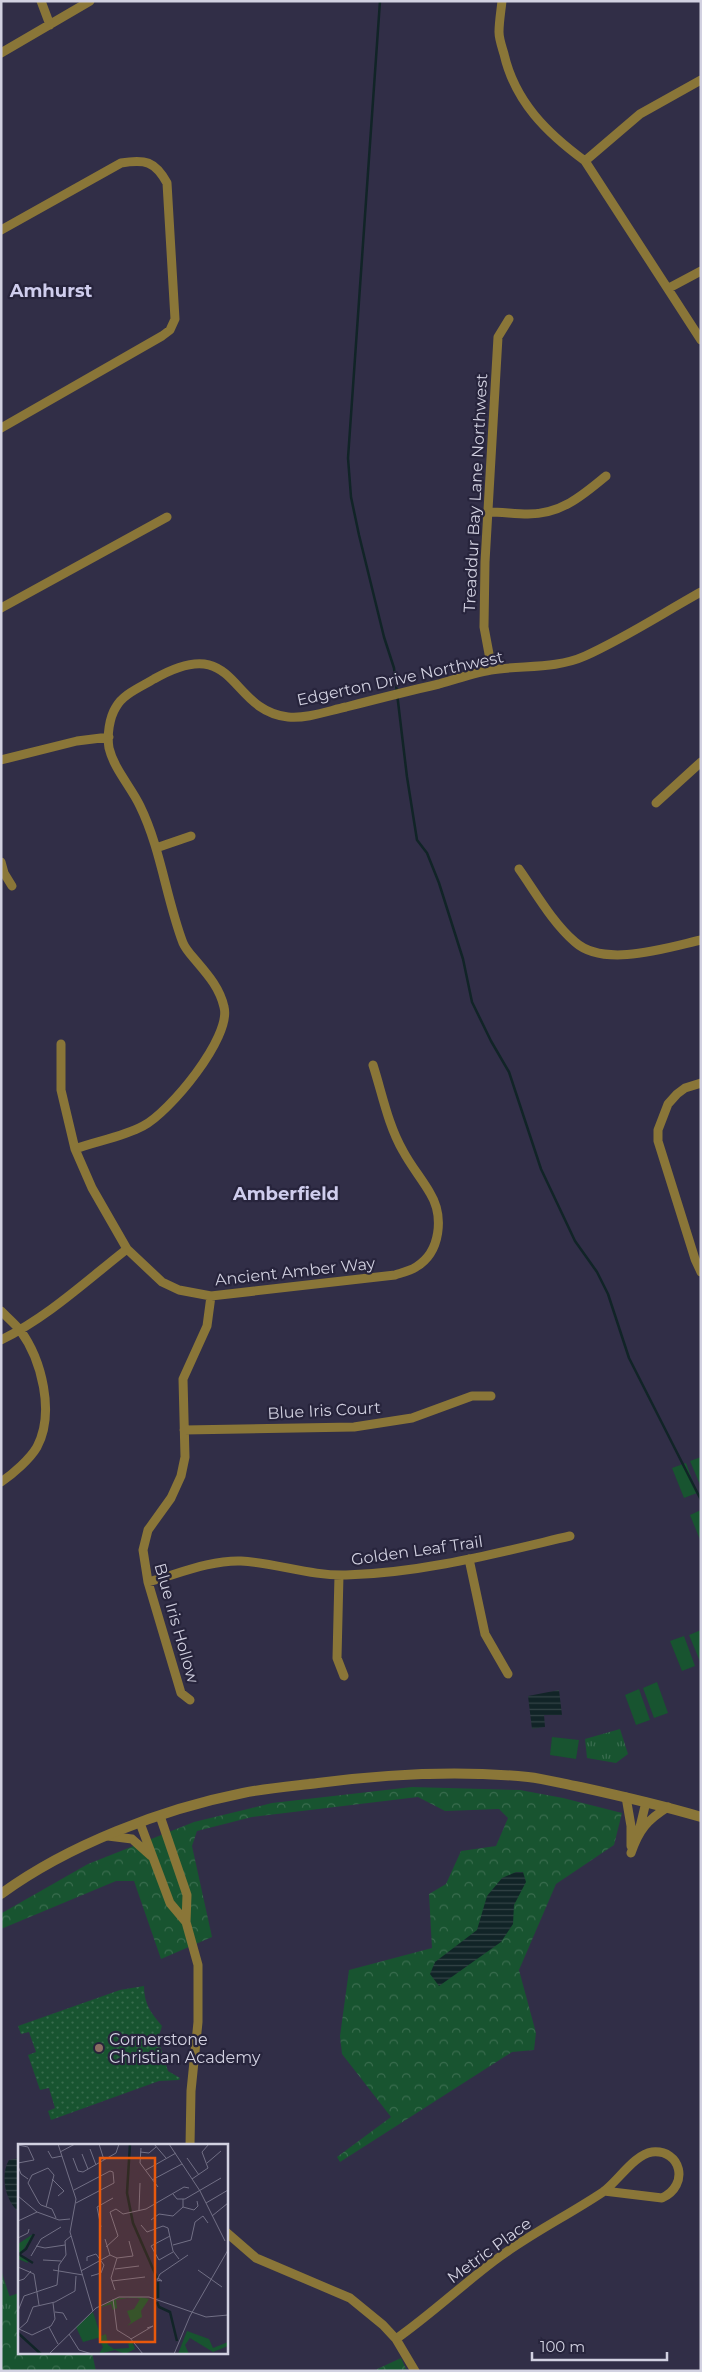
<svg xmlns="http://www.w3.org/2000/svg" width="702" height="2372" viewBox="0 0 702 2372" font-family="Montserrat,sans-serif">
	<defs>
		<pattern id="grass-dots" width="8" height="8" patternUnits="userSpaceOnUse" patternTransform="scale(1.25)"><rect width="8" height="8" fill="#185430"/><path d="M2 2h.1M6 6h.1" fill="none" stroke="#396c4e" stroke-width="1.8" stroke-linecap="round"/></pattern>
		<pattern id="forest-crowns" width="20" height="18" patternUnits="userSpaceOnUse" patternTransform="scale(1.25)"><rect width="20" height="18" fill="#185430"/><path d="M2 6a3 3 0 1 1 6 0M12 15a3 3 0 1 1 6 0" fill="none" stroke="#396c4e"/></pattern>
		<pattern id="park-tufts" width="24" height="20" patternUnits="userSpaceOnUse" patternTransform="scale(1.25)"><rect width="24" height="20" fill="#185430"/><path d="M3 7l-1-3M5 7V3M7 7l1-3M15 17l-1-3M17 17v-4M19 17l1-3" fill="none" stroke="#396c4e"/></pattern>
		<pattern id="water-rules" width="6" height="5" patternUnits="userSpaceOnUse" patternTransform="scale(1.25)"><rect width="6" height="5" fill="#112427"/><path d="M0 2.5h6" fill="none" stroke="#334346"/></pattern>
	</defs>
	<rect width="100%" height="100%" fill="#312e47"/>
	<!-- grass -->
	<path fill="url(#grass-dots)" d="M144 1986C144 2004 151 2013 162 2026L158 2039 168 2071 180 2078 179 2080 159 2081 51 2120 48 2111 55 2108 49 2088 40 2090 28 2055 36 2052 29 2032 21 2034 18 2026 120 1990Z"/>
	<!-- forest -->
	<path fill="url(#forest-crowns)" d="M412 1787 520 1790 563 1798 622 1813 614 1845 556 1884 519 1970 536 2033 534 2050 512 2052 340 2162 337 2157 391 2117 342 2054 340 2036 349 1970 432 1948 429 1894 446 1884 461 1851 496 1846 508 1818 499 1809 445 1811 418 1797 252 1817 197 1831 192 1846 212 1937 161 1959 134 1881H116L1 1929 2 1913 88 1864 194 1822 272 1803Z
		M19 2293V2353H92L96 2371H1V2299Z
		M401 2358 407 2371H373Z"/>
	<!-- park -->
	<path fill="url(#park-tufts)" d="M620 1729 628 1754 616 1763 587 1758 585 1739Z
		M1 2270 14 2310 1 2314Z"/>
	<!-- garden -->
	<path fill="#185430" d="M701 1457V1487L690 1461Z
		M686 1463 697 1493 684 1498 672 1468Z
		M701 1510V1542L690 1515Z
		M701 1630V1664L689 1635Z
		M684 1636 695 1666 682 1671 670 1641Z
		M657 1682 668 1713 654 1718 643 1688Z
		M639 1689 650 1720 636 1725 625 1695Z
		M552 1737 579 1740 576 1759 550 1755Z"/>
	<!-- water -->
	<path fill="url(#water-rules)" d="M559 1690 562 1715H544L545 1727 532 1729 528 1696Z
		M516 1872H523L526 1882 514 1905 513 1924 501 1942 439 1986 430 1974 435 1962 477 1930 487 1896 502 1878Z
		M19 2158V2212C5 2201 0 2175 9 2160Z"/>
	<g fill="none" stroke-linecap="round" stroke-linejoin="round">
		<!-- stream -->
		<path stroke="#112427" stroke-width="2.5" d="M380 1 348 458 351 497 359 535 384 637 394 668 407 777 417 840 427 853 439 883 463 959 472 1002 491 1041 509 1072 541 1169 575 1241 597 1272 608 1294 629 1358 701 1500"/>
		<!-- minor -->
		<path stroke="#8a7638" stroke-width="9" d="M41 1 50 25
			M502 1C501 11 499 22 499 32 499 39 502 47 504 54 515 102 547 133 585 161L701 340
			M1 53 90 1
			M585 161 640 114 701 80
			M1 230 121 163C145 159 155 161 167 183L175 319 170 330 162 336 1 428
			M669 288 701 271
			M489 512C502 512 515 514 528 514 561 514 582 496 606 476
			M1 608 167 517
			M492 670 484 627 485 562 498 337 509 319
			M1 760 77 741 109 737
			M656 803 701 762
			M156 848 191 836
			M1 862 4 873 12 886
			M519 869C536 893 552 922 575 942 604 968 666 948 701 940
			M61 1044V1090L75 1149 92 1188 127 1249 162 1282 179 1290 211 1296 395 1275C401 1273 410 1271 416 1267 441 1252 444 1216 430 1193 422 1179 411 1166 403 1151 388 1125 382 1093 373 1065
			M701 1083 685 1088 677 1094 668 1104 658 1130V1141L695 1259 701 1272
			M75 1149C97 1141 122 1137 143 1126 169 1113 232 1037 224 1007 220 989 209 976 197 962 192 956 186 950 183 943 166 898 161 849 140 806 131 787 114 769 109 748 107 736 109 718 116 707 123 694 141 687 154 679 238 631 227 710 288 717 306 719 328 711 346 707 377 699 408 691 439 684 456 679 474 673 491 670 523 665 556 669 585 656 625 638 663 613 701 592
			M1 1311C7 1317 14 1323 20 1330 42 1360 55 1413 37 1447 30 1459 13 1474 1 1482
			M1 1340C48 1317 86 1281 127 1249
			M184 1430 354 1427 412 1418 472 1396H491
			M469 1559 485 1634 508 1674
			M339 1575 337 1658 344 1676
			M148 1582C178 1574 210 1560 241 1561 276 1563 311 1576 346 1575 422 1573 497 1553 570 1536
			M190 1700 181 1693 148 1582 143 1550 148 1530 171 1498 181 1476 185 1457 183 1379 207 1326 211 1296
			M626 1797 631 1826V1846
			M160 1816 187 1895 186 1922 198 1965V2022L191 2091 190 2146
			M140 1823 170 1903 186 1922
			M639 1831 646 1802
			M108 1836 132 1839 151 1856
			M631 1853C639 1830 647 1820 668 1807
			M226 2232 256 2258 350 2298 383 2325 396 2339 415 2371
			M396 2339C430 2315 461 2286 494 2261 528 2235 567 2216 603 2192 617 2182 635 2154 652 2152 681 2149 690 2185 662 2198L604 2191"/>
		<!-- tertiary -->
		<path stroke="#8a7638" stroke-width="10" d="M1 1894C68 1845 162 1809 243 1793 267 1788 293 1786 318 1783 387 1774 458 1770 528 1777 546 1779 563 1784 580 1787 621 1796 661 1805 701 1817"/>
	</g>
	<!-- markers -->
	<circle fill="#8d6e63" stroke="#27243c" stroke-width="2" cx="99" cy="2048" r="5"/>
	<g text-anchor="middle" stroke-width="4.5" stroke-linejoin="round" paint-order="stroke">
		<!-- street labels -->
		<g font-size="16" fill="#d2d1e1" stroke="#27243c">
			<text transform="translate(475 493) rotate(-87)" y="6">Treaddur Bay Lane Northwest</text>
			<text transform="translate(400 678) rotate(-12)" y="6">Edgerton Drive Northwest</text>
			<text transform="translate(295 1271) rotate(-6)" y="6">Ancient Amber Way</text>
			<text transform="translate(324 1410) rotate(-3)" y="6">Blue Iris Court</text>
			<text transform="translate(417 1550) rotate(-8)" y="6">Golden Leaf Trail</text>
			<text transform="translate(177 1623) rotate(74)" y="6">Blue Iris Hollow</text>
			<text transform="translate(489 2250) rotate(-36)" y="6">Metric Place</text>
		</g>
		<!-- poi labels -->
		<g font-size="16" fill="#d2d1e1" stroke="#27243c" text-anchor="start">
			<text x="109" y="2045">Cornerstone<tspan x="109" dy="18">Christian Academy</tspan></text>
		</g>
		<!-- neighbourhood labels -->
		<g font-size="18" font-weight="bold" fill="#cfcded" stroke="#27243c">
			<text x="51" y="297">Amhurst</text>
			<text x="286" y="1200">Amberfield</text>
		</g>
	</g>
	<!-- overview -->
	<g transform="translate(18 2144)">
		<rect width="210" height="210" fill="#312e47"/>
		<path d="M15 90 2 111 9 114 10 119 0 115V100ZM115 153 98 156 99 164 95 166 93 160 81 164 97 155 103 154 123 153 131 155 123 167 124 173 109 182 113 178 109 167 116 165 122 155ZM169 187 191 195 195 204 210 198V202L195 208 172 194 167 201 171 210H160ZM88 190 90 201 96 205 111 204 110 198 114 197 117 205 107 210 97 206 81 210 85 203 80 193Z" fill="#185430"/>
		<path d="M75 168 83 193 65 198 58 183Z" fill="#185430"/>
		<path fill="none" stroke="#112427" stroke-width="2.5" d="M112 0 109 49 115 79 139 134M0 111 8 105 16 90M2 111 15 119M140 138V154M139 158 141 163 152 168 159 197M0 189 23 210"/>
		<path fill="none" stroke="#716f85" stroke-width="1" d="M40 0 58 55 52 88 75 167M81 0 86 16M136 0 148 14M151 0 182 47 207 97M0 1 10 3 16 16 0 19M123 4 122 19 140 43M72 5 78 21M30 7 34 14 44 12M42 8 57 0M122 8 131 9 138 3M64 10 70 25M55 14 60 27 65 28 98 9 101 0M169 14 181 31M189 19 203 7M0 22 3 30 10 35M128 26 158 9M34 35 46 47 40 52M174 35 190 24 184 8 191 0M134 36 164 20M56 46 92 27 95 28 96 39 58 59M155 50 159 55H167L203 34M0 52 19 68 41 76 52 75M188 59 210 46M28 63 36 31 30 24 14 31 10 39 21 59 23 61 34 65 38 74M165 63 176 66 180 62 179 57M121 66 122 39M194 72 210 59M133 76 141 70 155 72 165 63V55M0 77 19 68M177 78 185 72 190 79M123 81 129 88 145 82 150 84 155 107 161 115M83 83 79 63 95 54M152 92 133 102 141 116 155 108M0 94 10 89 11 85M87 95 92 111 99 114 115 112 111 97M155 101 173 96 177 78M18 102 27 104 47 101M88 103 100 92 92 68 98 65 105 70 128 65 166 43 171 44M13 112 23 95 43 83M25 116 43 117M69 117V113L78 110 86 121 83 129 73 132M0 123 16 130 21 161M97 125 121 122M35 126 65 131M180 126 204 143M63 127 92 111M140 134 144 137 139 136 142 130 170 111M0 137 6 135 13 127M94 137 127 133M97 146 93 134 99 114M95 155 99 186 112 194 125 210M0 167 6 152 39 141 41 121 48 111 47 97 53 92M37 168 45 169 49 176M31 183 40 200M1 185 14 191 33 182 37 175 35 159M0 186 9 178 15 163 37 158 57 147 58 132M51 190 61 206 74 210M113 195 135 182 129 184M31 210 78 164 101 153H131L188 173 210 171M156 210 172 172 210 106"/>
		<path fill="#e8590c" fill-opacity="0.15" stroke="#e8590c" stroke-width="2.5" d="M82 14H137V198H82Z"/>
		<rect width="210" height="210" fill="none" stroke="#d2d1e1" stroke-width="2.5"/>
	</g>
	<!-- border -->
	<rect width="702" height="2372" fill="none" stroke="#d2d1e1" stroke-width="5"/>
	<!-- scale -->
	<path d="M532 2352v8h135v-8" fill="none" stroke="#d2d1e1" stroke-width="2.5"/>
	<text x="540" y="2352" font-size="15" fill="#d2d1e1" stroke="#27243c" stroke-width="4" paint-order="stroke">100 m</text>
</svg>
